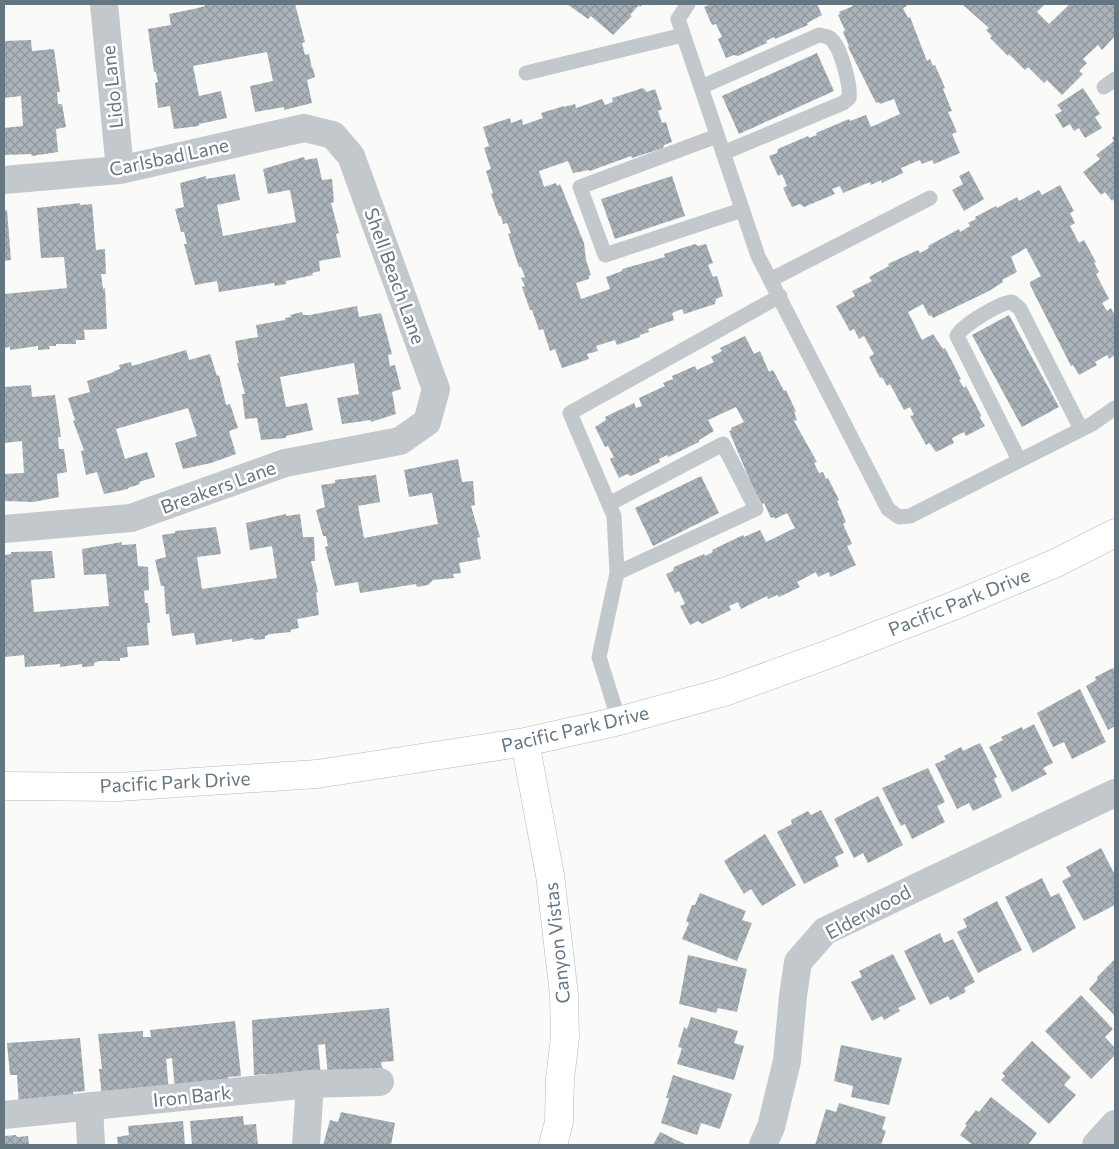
<svg xmlns="http://www.w3.org/2000/svg" width="1119" height="1149" viewBox="0 0 1119 1149" font-family="Commissioner,sans-serif">
	<defs>
		<pattern id="building-cross-hatch" width="8" height="8" patternUnits="userSpaceOnUse" patternTransform="scale(1.25)"><rect width="8" height="8" fill="#aab3b9"/><path d="M0 0l8 8M0 8l8-8" fill="none" stroke="#8e969c"/></pattern>
	</defs>
	<rect width="100%" height="100%" fill="#fafaf8"/>
	<!-- building -->
	<path fill="url(#building-cross-hatch)" d="M204 4H295L305 42 302 43 305 55 309 54 312 69 313 68 315 77 307 80 312 103 284 110V107L255 112 250 86 273 81 267 52 193 66 199 96 221 91 227 118 199 124V126L174 129 170 106 158 108 155 83 158 82 156 72H154L148 29 171 25 169 14 198 8 205 6Z
		M567 4H643L640 7 639 5 630 15 632 16 613 35 591 16 588 19Z
		M711 4H817L822 15 807 23 808 25 775 39 774 37 766 41 767 43 738 56 734 55 726 58 718 39 722 37 716 24 712 25 704 7Z
		M851 4H906L907 6 903 8 908 18 910 17 927 61 930 59 933 66 935 65 945 88 943 89 952 111 948 112 957 132 952 134 960 153 934 164 932 160 922 164 920 160 901 168 903 173 882 183 881 180 871 185 870 182 843 193 840 186 832 189 835 194 804 207 800 204 792 207 783 188 787 186 782 174 778 176 769 156 777 153 778 149 808 136 809 138 817 135 816 133 849 119 850 121 866 115 871 127 900 114 894 99 880 104 879 102 876 103 848 47 849 46 843 32 845 30 838 15 840 14 839 12 853 6Z
		M962 4H1045L1037 12 1049 24 1070 4H1115V36L1102 50 1098 45 1083 59 1087 63 1079 71 1083 74 1062 95 1047 80 1044 83 1028 67 1025 70 1009 54 1008 56 990 38 992 36 986 30 989 28Z
		M31 40 32 51 54 49 60 92H57L58 104H62L66 127 56 129 58 152 32 156 31 154 4 155V128L23 126 21 96 4 98V41Z
		M817 53 834 91 739 134 722 96Z
		M643 88 647 92 655 89 662 109 658 111 662 123 666 122 672 142 664 145 663 148 632 158 631 156 590 171 589 170 573 173 568 161 539 171 544 187 556 183 557 186 560 184 584 243 586 260 591 275 589 276V279L576 283 581 299 610 289 606 277 622 271V269L665 257 664 254 695 244 698 246 706 244 713 263 708 265 713 277 717 276 723 296 716 299 715 304 684 314 682 309 672 313 674 320 648 329 649 332 640 335V337L617 345 615 340 596 346 598 351 587 354 589 359 562 368 555 349 550 351 543 329 539 330 532 310H530L522 287 525 286 521 278 525 277 521 267H519L508 234 511 233 507 223 503 224 501 216H499L491 194 493 193 486 171 491 169 484 148 489 146 483 127 510 118 511 123 522 119 523 125 543 118 541 113 564 106V107L575 104 576 108 602 99 605 105 613 102 612 98Z
		M1083 88 1100 114 1095 117 1102 128 1085 138 1079 128 1074 131 1070 124 1063 128 1055 115 1062 111 1057 105Z
		M1115 135V198L1112 201 1105 192 1101 195 1083 172 1100 159 1096 155 1114 141 1112 138Z
		M304 157 305 160 317 158 322 180 332 179 334 202 331 203 339 233 336 234 341 257 319 261 320 271 312 273 313 275 286 281V284L275 286 274 283 219 292 217 281 195 285 184 244H187L184 232H181L175 209 184 207 180 183 206 176V179L235 174 240 200 217 205 223 236 296 222 290 190 268 194 263 169Z
		M969 171 984 199 964 211 952 190 963 184 959 176Z
		M672 176 685 216 615 239 601 199Z
		M1060 185 1074 211 1070 213 1075 223 1070 226 1079 243 1084 240 1096 262 1094 263 1099 272 1096 274 1109 299 1102 303 1107 311 1111 308 1115 316V355L1109 359 1107 355 1095 362 1097 365 1079 375 1073 365 1071 366 1030 285V282L1041 276 1026 248 1011 257 1017 272 1002 280 1003 282 989 291 933 318 931 315 929 316 923 304 908 312 922 340 933 334 943 349 945 348 961 379 959 380 964 388 966 386 981 415 980 418 985 426 966 436 964 432 952 438 954 443 936 452 931 445 929 443 926 445 910 416 914 415 910 407 904 410 890 384 887 386 882 377 880 378 869 357 874 354 864 336 859 339 854 329 850 331 836 306 855 296 852 291 872 281 869 277 889 266 888 264 918 250 920 253 929 248 928 246 959 229 960 232 970 226 968 223 976 219 975 217 996 206 997 208 1017 197 1019 201 1039 190 1042 195Z
		M80 203V205L92 204 96 250 105 249 106 274H101L103 289 105 288 107 329 84 330 85 340H76V344H56V346H49L50 349 38 350V346L10 350V347L4 348V294L67 288 64 257 41 258 37 208Z
		M7 210 11 260 4 261V211Z
		M357 306 359 317 381 313 392 354 388 355 390 366 395 365 401 389 392 392 396 414 371 422V420L342 424 337 398 359 394 354 363 280 377 286 407 307 403 313 430 286 436V438L261 440 257 418 245 419 242 394H245L237 363H239L235 341 258 337 256 325 285 320V318L291 317 290 315 302 312 303 315H310Z
		M1009 315 1059 407 1022 427 972 335Z
		M745 336 754 354 760 351 769 372 773 370 784 391 786 390 796 412H794L797 420 794 421 817 462 814 463 819 473 823 472 826 479 828 478 839 500 837 501 846 522 843 524 852 544 847 546 856 565 830 577 829 572 818 577 816 572 797 582 800 587 779 597 777 595 768 599 767 596 741 609 738 602 729 606 731 610 702 624 698 621 690 625 680 606 685 604 679 591 675 593 666 574 673 571 674 567 704 554 705 556 713 552 712 550 743 535 744 537 760 530 766 542 795 528 787 513 775 519 774 517 771 518 764 503 762 504 754 490 729 431 732 430 731 428 744 422 736 407 708 420 714 431 699 440V442L668 457 667 455 659 459 660 462 631 476 627 474 619 478 610 459 614 457 608 446 605 447 595 427 606 420 605 417 634 403 636 408 642 406 639 398 665 386 663 383 673 379 672 376 695 366 697 370 714 362 711 357 722 351 720 348Z
		M186 350 189 360 210 354 217 376 219 375 226 405 230 404 238 428 229 431 236 454 211 463 183 469 175 443 197 436 188 408 116 429 125 459 147 452 155 477 139 482 140 484 128 488V489L104 494 97 472 86 475 81 451 84 450 73 421 75 420 68 398 90 392 87 381 114 372V371L120 369 119 365 131 362 132 366Z
		M31 385 32 397 55 395 61 437H58L59 449H64L67 472 57 474 59 497 33 502 4 501V474L24 473 22 441 4 443V387Z
		M458 459 462 482 473 481 475 505 471 506 480 537 477 538 481 559 459 563 461 573 453 574 454 578 433 580 428 585 417 587 416 584 360 593 358 582 335 586 325 547 328 546 326 536H323L316 510 325 507 321 485 335 483V480L376 475 380 502 358 506 364 538 438 524 432 493 409 497 404 470Z
		M701 476 719 513 653 546 635 508Z
		M286 514V516L300 514 303 537H314L315 561H311L318 592 316 593 319 615 297 619 299 628 290 630 291 632 270 634 265 636V639L254 640 253 638 232 642V639L196 645 194 633 172 636 169 614H166L164 586H161L155 560 166 557 162 535 175 533V531L216 527 221 554 197 557 202 589 277 578 272 546 250 550 246 523Z
		M122 542V545L136 544 138 566 148 567 149 590 144 591 145 603H148L150 623H147L149 645 127 647 128 657 120 658V661H99L94 663V666L82 667V664L60 667V664L25 667 24 655 4 657V555L11 554V552L52 551 55 578 31 580 34 612 109 606 106 574 84 575 82 549Z
		M1113 668 1115 672V726L1108 730 1086 686 1096 680 1095 677Z
		M1080 689 1106 742 1072 759 1064 742 1053 747 1037 713Z
		M1034 724 1053 763 1043 768 1047 774 1012 792 989 747 1003 740 1001 737 1022 727 1023 730Z
		M980 743 997 777 994 779 1002 797 973 811 969 803 957 809 935 764 946 759 944 756 961 747 963 751Z
		M928 768 945 802 937 806 945 822 912 839 905 824 901 826 882 788Z
		M878 796 903 845 868 863 863 853 854 858 834 819Z
		M821 810 844 853 835 857 839 866 804 884 777 832 792 824 791 820 808 811 811 815Z
		M765 834 796 885 762 906 751 889 744 894 724 861Z
		M1101 848 1115 875V905L1084 921 1062 881 1071 876 1066 867Z
		M1042 878 1051 897 1059 893 1076 928 1033 953 1005 897Z
		M700 893 746 911 742 920 752 923 737 961 682 939 689 923 686 921 692 905H695Z
		M997 901 1022 950 978 973 957 932 967 927 963 919Z
		M940 933 944 943 953 939 975 982 964 988 966 992 950 1000 948 996 930 1005 904 951Z
		M893 954 916 999 898 1008 900 1011 884 1020 882 1016 872 1021 851 982 862 977 859 971Z
		M688 955 747 969 737 1012 718 1008 716 1013 679 1004Z
		M1115 959V1016L1089 989 1098 979 1097 977Z
		M1081 995 1113 1029 1105 1037 1115 1048V1055L1091 1079 1045 1031Z
		M389 1008 394 1061 381 1062 383 1071 328 1076 325 1044 318 1045 321 1077 268 1082 267 1074 254 1075 252 1020Z
		M691 1017 738 1031 734 1043 744 1046 734 1080 677 1064 682 1048 678 1047 684 1027 687 1029Z
		M235 1021 241 1076 228 1077 229 1085 175 1090 172 1058 166 1059 169 1091 102 1097 99 1069H102L98 1034 143 1031V1037H151L150 1030Z
		M80 1038 85 1091 73 1092 74 1101 19 1105 17 1075H10L7 1043Z
		M1032 1041 1071 1077 1064 1085 1076 1095 1049 1124 1001 1080 1005 1076 1002 1073Z
		M841 1045 902 1058 889 1105 851 1097 853 1086 834 1081Z
		M673 1075 732 1094 720 1129 701 1123 697 1135 661 1123 669 1098H666Z
		M991 1097 1037 1133 1028 1145H973L960 1135 967 1125 965 1124 976 1110 979 1112Z
		M839 1103 886 1117 882 1129 886 1131 881 1145H815L826 1109 836 1112Z
		M341 1112 395 1123 391 1145H323L330 1120 338 1122Z
		M243 1116 244 1125 256 1124 258 1145H192L190 1121Z
		M183 1121 185 1145H118L117 1137 129 1135 128 1126Z
		M660 1132 687 1145H653Z
		M16 1135 17 1137 28 1136 29 1145H4V1136Z"/>
	<g fill="none" stroke-linecap="round" stroke-linejoin="round">
		<defs>
			<path id="secondary" d="M525 742 550 875 564 995 565 1037 560 1079 559 1122 553 1145
				M4 786 118 787 317 774 525 742 619 721 724 692 829 654 953 606 1056 563 1115 533"/>
		</defs>
		<!-- secondary casing -->
		<use href="#secondary" stroke="#b3babf" stroke-width="29"/>
		<!-- lane -->
		<path stroke="#c3c8cc" stroke-width="15" d="M688 4 678 19 758 256 888 509 899 517 910 516 1092 424 1115 408
			M526 73 683 35
			M701 87 819 35C825 36 829 36 833 41 841 50 851 86 849 98L843 103 723 153
			M1104 87 1115 79
			M717 136 580 187 605 255 742 210
			M770 280 930 198
			M1019 460 957 336C961 326 1001 302 1012 302L1020 309 1081 429
			M609 504 723 444 756 509 617 573
			M619 721 599 657 617 573 614 516 570 413 780 296"/>
		<!-- street -->
		<path stroke="#c3c8cc" stroke-width="28" d="M104 4 120 170
			M4 180 120 170 304 128 333 135 351 156 436 389 427 422 400 441 285 463 131 518 4 529
			M89 1106 91 1145
			M4 1115 310 1084 380 1082
			M306 1145 310 1084
			M763 1145 771 1127 787 1061 793 996 798 962 825 931 1115 793
			M1096 1145 1115 1124"/>
		<!-- secondary -->
		<use href="#secondary" stroke="#fff" stroke-width="28"/>
	</g>
	<g text-anchor="middle" stroke-width="5" stroke-linejoin="round" paint-order="stroke">
		<!-- street labels -->
		<g font-size="19" fill="#657683" stroke="#fff">
			<text transform="translate(112 87) rotate(-96)" y="7">Lido Lane</text>
			<text transform="translate(169 157) rotate(-12)" y="7">Carlsbad Lane</text>
			<text transform="translate(395 276) rotate(70)" y="7">Shell Beach Lane</text>
			<text transform="translate(218 487) rotate(-20)" y="7">Breakers Lane</text>
			<text transform="translate(959 602) rotate(-22)" y="7">Pacific Park Drive</text>
			<text transform="translate(575 729) rotate(-13)" y="7">Pacific Park Drive</text>
			<text transform="translate(175 782) rotate(-3)" y="7">Pacific Park Drive</text>
			<text transform="translate(868 912) rotate(-28)" y="7">Elderwood</text>
			<text transform="translate(557 943) rotate(-96)" y="7">Canyon Vistas</text>
			<text transform="translate(192 1096) rotate(-6)" y="7">Iron Bark</text>
		</g>
	</g>
	<!-- border -->
	<rect width="1119" height="1149" fill="none" stroke="#657683" stroke-width="10"/>
</svg>
